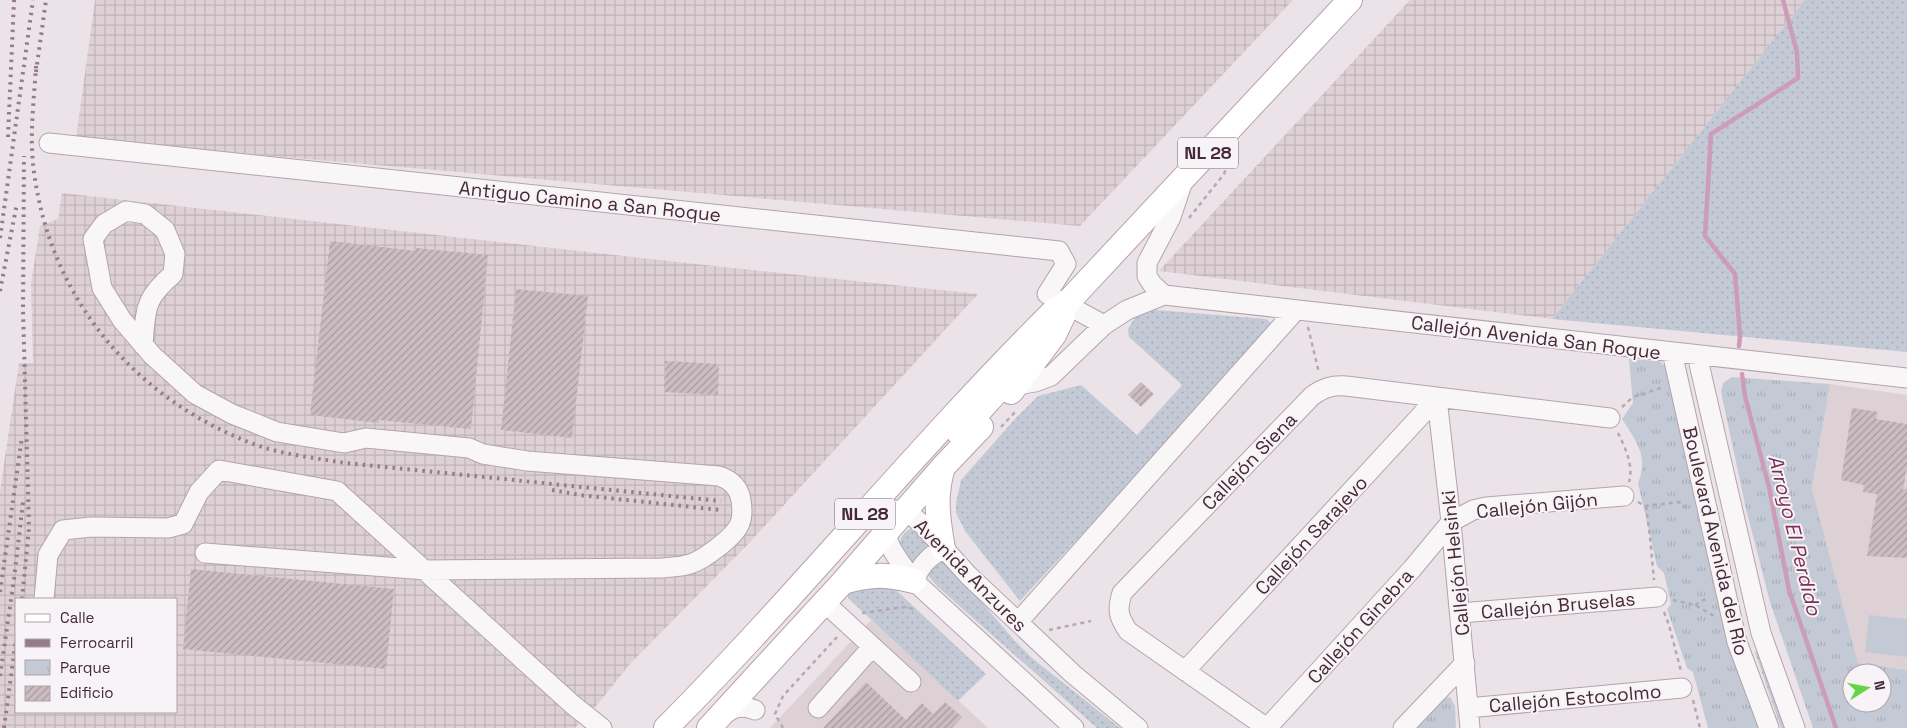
<svg xmlns="http://www.w3.org/2000/svg" width="1907" height="728" viewBox="0 0 1907 728" font-family="'Space Grotesk',sans-serif">
	<defs>
		<pattern id="industrial-grid" width="8" height="8" patternUnits="userSpaceOnUse" patternTransform="scale(1.25)"><rect width="8" height="8" fill="#ded1d6"/><path d="M0 4h8M4 0v8" fill="none" stroke="#c0b4b8"/></pattern>
		<pattern id="grass-dots" width="8" height="8" patternUnits="userSpaceOnUse" patternTransform="scale(1.25)"><rect width="8" height="8" fill="#c3cad6"/><path d="M2 2h.1M6 6h.1" fill="none" stroke="#a9aeb8" stroke-width="1.8" stroke-linecap="round"/></pattern>
		<pattern id="park-tufts" width="24" height="20" patternUnits="userSpaceOnUse" patternTransform="scale(1.25)"><rect width="24" height="20" fill="#c3cad6"/><path d="M3 7l-1-3M5 7V3M7 7l1-3M15 17l-1-3M17 17v-4M19 17l1-3" fill="none" stroke="#a9aeb8"/></pattern>
		<pattern id="building-hatch" width="6" height="6" patternUnits="userSpaceOnUse" patternTransform="scale(1.25)"><rect width="6" height="6" fill="#ccbdc3"/><path d="M-1 1l2-2M0 6l6-6M5 7l2-2" fill="none" stroke="#a79a9f"/></pattern>
	</defs>
	<rect width="100%" height="100%" fill="#ebe3e7"/>
	<!-- built -->
	<path fill="#ded1d6" d="M1830 384 1907 395V670L1858 663 1812 488Z
		M871 620 988 728H770Z"/>
	<!-- industrial -->
	<path fill="url(#industrial-grid)" fill-rule="evenodd" d="M95 0H1293L1080 226 76 139Z
		M1410 0H1805L1552 319 1159 271Z
		M62 193 668 261 978 294 750 542 630 664 597 705 575 728H0V491L19 363H33L31 284 40 226 58 219ZM16 599H176V712H16Z"/>
	<!-- grass -->
	<path fill="url(#grass-dots)" d="M1805 0H1907V352L1552 319Z
		M1156 310 1266 319 1271 323 1272 329 1020 601 965 531 956 513V503L961 480 1015 419 1038 396 1081 385 1137 435 1182 385 1129 337 1128 329 1139 311Z
		M911 528H916L936 549 915 568C904 555 890 541 911 528Z
		M942 559 949 564 1015 641 1032 658 1120 728H1097L937 586 927 574 928 568Z
		M863 587 892 588 897 591 986 674 958 701 848 598V594Z
		M1758 650 1786 728H1781L1755 652Z"/>
	<!-- park -->
	<path fill="url(#park-tufts)" fill-rule="evenodd" d="M1629 359 1659 361 1667 368 1701 530 1727 630 1743 686 1760 728H1708L1693 672 1687 668 1667 609 1671 604 1664 573 1657 566 1638 483C1649 456 1636 441 1622 419L1633 403Z
		M1732 377 1830 384 1812 488 1858 663 1907 670V728H1813L1770 602 1746 509 1721 392 1723 383ZM1852 673H1882V703H1852Z
		M1450 697 1455 706 1456 728H1415L1442 699Z"/>
	<!-- pitch -->
	<path fill="#c3cad6" d="M1869 615 1907 619V657L1865 652Z"/>
	<g fill="none" stroke-linecap="round" stroke-linejoin="round">
		<!-- stream -->
		<path stroke="#cd9cb8" stroke-width="4.5" d="M1739 346 1740 336 1735 274 1705 236 1711 134 1798 78 1797 52 1783 0
			M1742 374 1745 396 1769 487 1789 590 1836 728"/>
	</g>
	<!-- building -->
	<path fill="url(#building-hatch)" d="M330 241 416 251V248L488 255 471 429 379 420V423L310 415Z
		M516 289 588 296 572 438 501 430Z
		M665 361 719 364 718 395 664 392Z
		M1141 382 1154 394 1141 407 1128 395Z
		M1852 408 1878 412 1876 419 1907 424V467L1903 490 1907 488V558L1867 556 1877 494 1863 492 1864 485 1841 480Z
		M191 569 394 589 386 669 183 649Z
		M866 682 906 720 922 703 933 714 945 702 962 717 952 728H823Z"/>
	<g fill="none" stroke-linecap="round" stroke-linejoin="round">
		<defs>
			<path id="minor" d="M49 143 1059 251 1066 264 1047 294 1104 325
				M1164 295 1152 284 1147 276V263L1171 217 1183 181
				M143 345C146 308 144 299 173 274L175 254 165 230 145 214 126 211 104 224 93 239 102 288 122 320 152 355 195 394 232 414 277 432 344 443 366 438 469 448 483 454 527 461 719 476C731 480 739 487 741 500 742 508 743 516 740 523 735 537 703 560 690 564 681 567 671 567 663 568L426 570 205 553
				M1672 352 1737 642 1769 728
				M1697 355 1761 633 1795 728
				M1016 385 1035 382 1051 376 1104 325 1127 310 1164 295 1907 378
				M1437 398 1451 522 1470 728
				M914 581C921 565 928 557 943 549
				M44 599 48 555 63 530 91 527 168 528 183 524 199 492 219 470 337 491 573 705 602 728
				M824 602 911 682
				M1460 613 1657 597
				M1018 622 1296 310
				M1185 671 1437 398
				M818 708 872 647
				M1468 708 1682 688
				M722 716C732 708 742 704 755 710
				M1074 728 914 581C899 561 882 541 883 515L896 510 911 515 922 524 968 575 1073 674 1138 728
				M1267 728 1128 631C1118 616 1117 610 1122 593L1312 396C1323 388 1332 385 1346 386L1610 418
				M1267 728 1412 569 1451 522 1473 510 1486 507 1624 496
				M1403 728 1465 663"/>
			<path id="major" d="M1011 392 1054 335 1063 316
				M959 433 1014 373
				M943 467C934 496 938 520 943 549
				M843 582C873 574 884 574 914 581
				M666 728C800 593 920 444 1055 310L1066 304 1350 0
				M709 728 843 582 943 467 981 427"/>
		</defs>
		<!-- minor casing -->
		<use href="#minor" stroke="#b3a4ab" stroke-width="21"/>
		<!-- major casing -->
		<use href="#major" stroke="#b8a1ac" stroke-width="26"/>
		<!-- path -->
		<path stroke="#b5a8ae" stroke-width="2.5" stroke-dasharray="4 4" stroke-linecap="butt" d="M1189 218 1224 174 1231 156
			M1308 327 1319 373
			M1622 407 1633 397 1664 387
			M1001 427 1016 411
			M1618 433C1625 447 1634 466 1629 482
			M1638 502 1645 506 1679 502 1689 510
			M1646 506 1650 537 1654 580
			M1673 600 1695 605 1714 616
			M1695 605 1709 597
			M1664 612 1669 625 1681 671
			M862 613 905 607 913 609
			M1049 630 1091 621
			M1693 700 1700 728
			M783 728 775 714 783 696 837 637"/>
		<!-- minor -->
		<use href="#minor" stroke="#f9f6f7" stroke-width="19"/>
		<!-- major -->
		<use href="#major" stroke="#fff" stroke-width="24"/>
		<!-- rail -->
		<path stroke="#967b88" stroke-width="4" stroke-dasharray="2.5 5" stroke-linecap="butt" d="M36 66C34 101 29 137 34 172 51 301 136 400 256 445 285 455 316 458 345 463L721 501
			M36 72 46 0
			M8 137 14 0
			M0 238 33 0
			M0 291 17 203
			M552 490 580 495 720 510
			M0 592 22 437
			M22 599 29 528 23 310 24 156
			M0 676 14 579 23 502
			M4 728 16 639"/>
	</g>
	<g text-anchor="middle" stroke-width="4" stroke-linejoin="round" paint-order="stroke">
		<!-- shield labels -->
		<g fill="#f8f3f6" stroke="#7b6670" stroke-width="1">
			<rect x="1178" y="137.5" width="60" height="31" rx="4"/>
			<rect x="835" y="498.5" width="60" height="31" rx="4"/>
		</g>
		<g font-size="18" font-weight="bold" fill="#452a36">
			<text x="1208" y="159">NL 28</text>
			<text x="865" y="520">NL 28</text>
		</g>
		<!-- street labels -->
		<g font-size="19" fill="#452a36" stroke="#f8f3f6">
			<text transform="translate(590 201) rotate(6)" y="7">Antiguo Camino a San Roque</text>
			<text transform="translate(1536 337) rotate(7)" y="7">Callejón Avenida San Roque</text>
			<text transform="translate(1249 461) rotate(-46)" y="7">Callejón Siena</text>
			<text transform="translate(1537 505) rotate(-6)" y="7">Callejón Gijón</text>
			<text transform="translate(1311 535) rotate(-47)" y="7">Callejón Sarajevo</text>
			<text transform="translate(1716 541) rotate(77)" y="7">Boulevard Avenida del Río</text>
			<text transform="translate(1455 563) rotate(-96)" y="7">Callejón Helsinki</text>
			<text transform="translate(971 575) rotate(45)" y="7">Avenida Anzures</text>
			<text transform="translate(1558 605) rotate(-5)" y="7">Callejón Bruselas</text>
			<text transform="translate(1360 626) rotate(-48)" y="7">Callejón Ginebra</text>
			<text transform="translate(1575 698) rotate(-5)" y="7">Callejón Estocolmo</text>
		</g>
		<!-- water labels -->
		<g font-size="20" font-style="italic" fill="#7b3158" stroke="#f8f3f6">
			<text transform="translate(1795 535) rotate(76)" y="7">Arroyo El Perdido</text>
		</g>
	</g>
	<!-- legend -->
	<rect x="15" y="598" width="162" height="115" fill="#f8f3f6" stroke="#b0a3a9"/>
	<rect x="25" y="614" width="25" height="8" fill="#ffffff" stroke="#b0a3a9"/>
	<text x="60" y="623" font-size="15" fill="#452a36">Calle</text>
	<rect x="25" y="639" width="25" height="8" fill="#967b88" stroke="#b0a3a9"/>
	<text x="60" y="648" font-size="15" fill="#452a36">Ferrocarril</text>
	<rect x="25" y="660" width="25" height="15" fill="url(#park-tufts)" stroke="#b0a3a9"/>
	<text x="60" y="673" font-size="15" fill="#452a36">Parque</text>
	<rect x="25" y="686" width="25" height="15" fill="url(#building-hatch)" stroke="#b0a3a9"/>
	<text x="60" y="698" font-size="15" fill="#452a36">Edificio</text>
	<!-- north arrow -->
	<g transform="translate(1867 688) rotate(79)"><circle r="24" fill="#f8f3f6" stroke="#b0a3a9"/>
	<path d="M0-4L9 19L0 12L-9 19Z" fill="#65d544"/>
	<text y="-8" font-size="14" font-weight="bold" text-anchor="middle" fill="#452a36">N</text>
	</g>
</svg>
